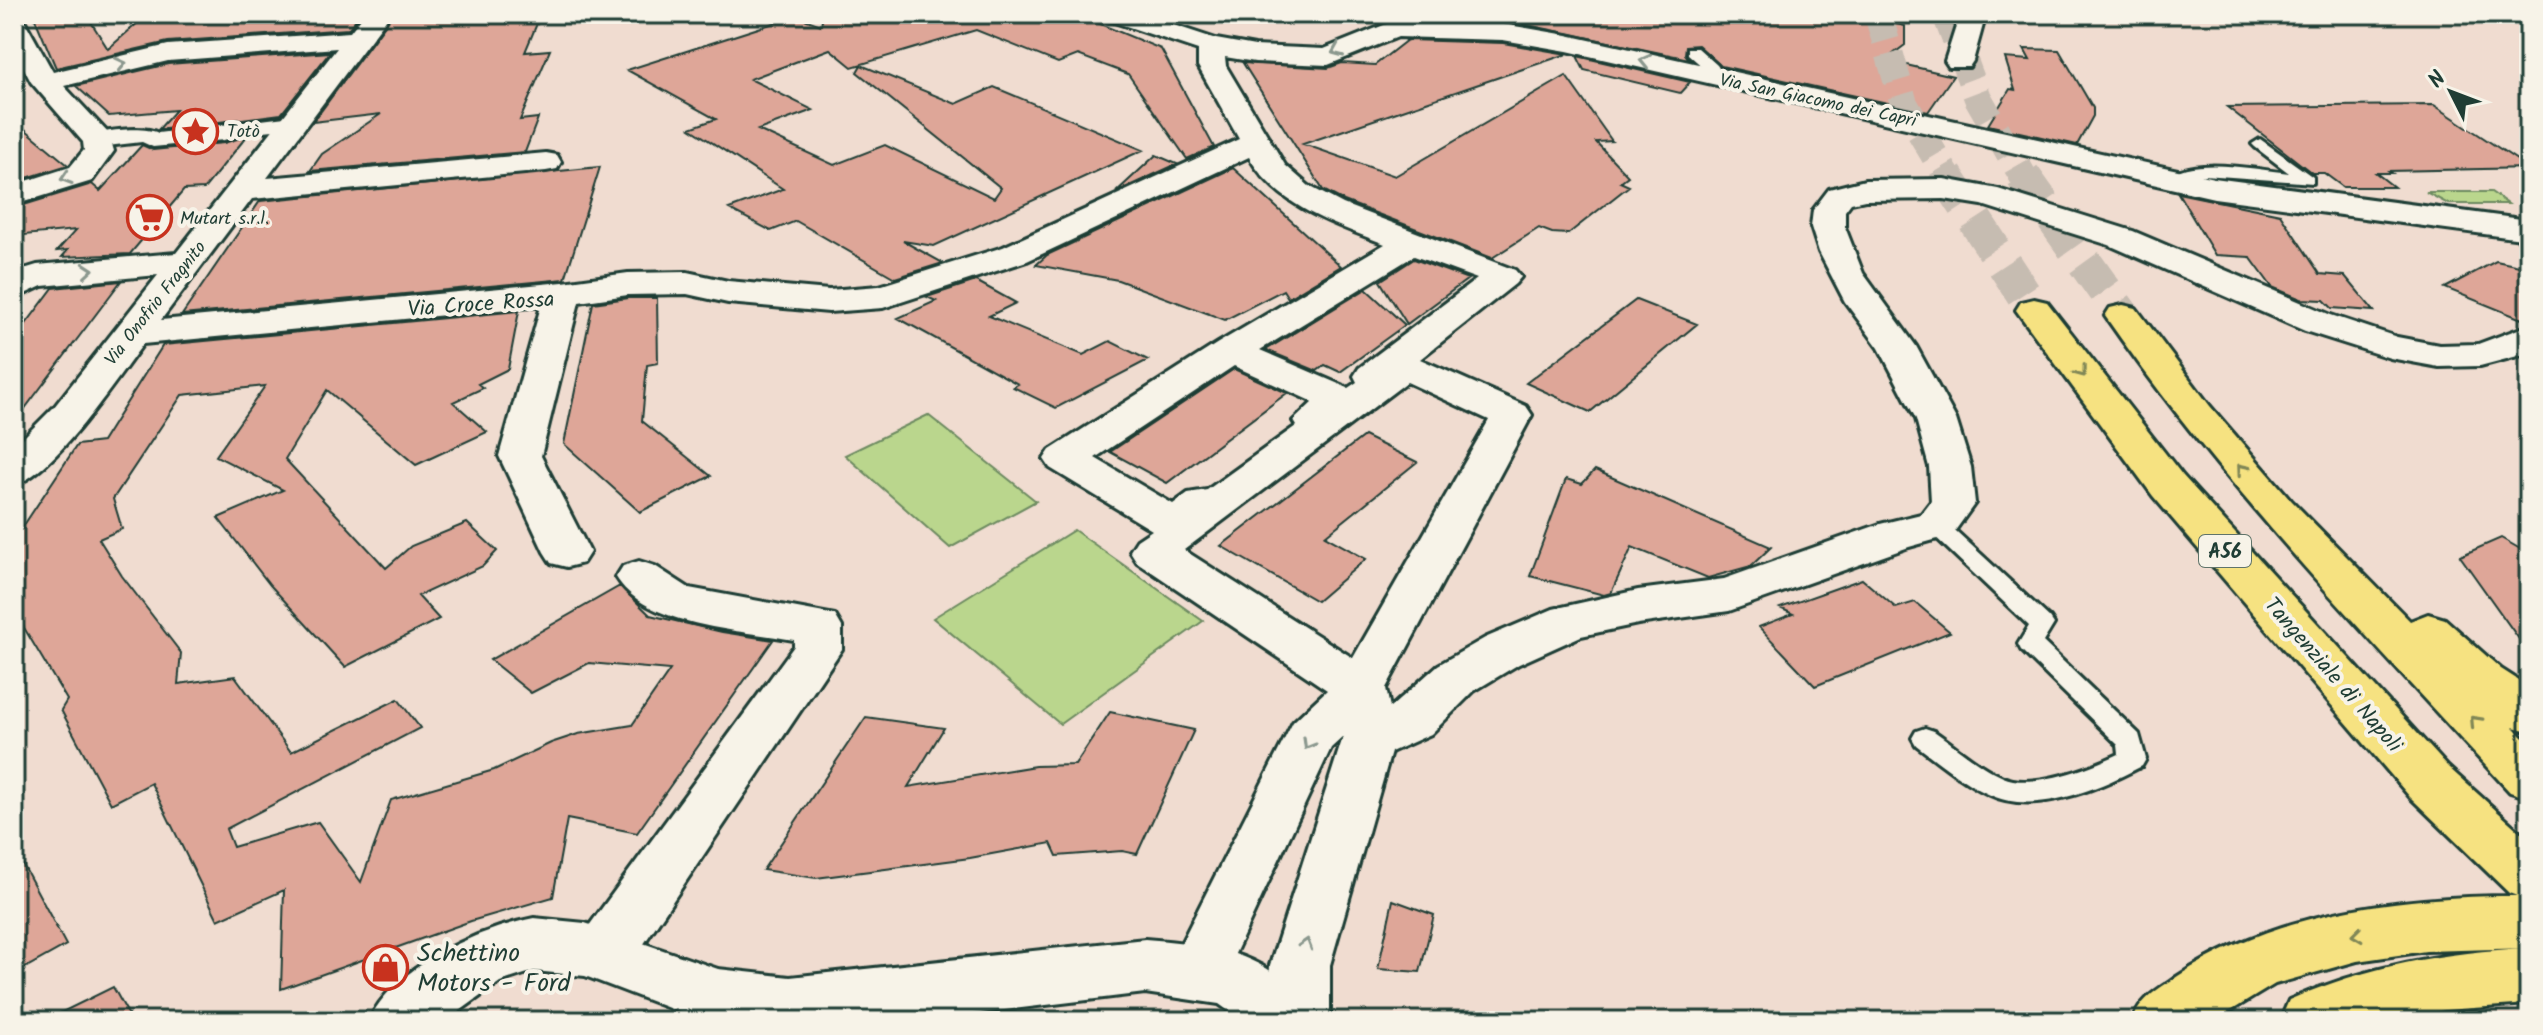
<svg xmlns="http://www.w3.org/2000/svg" width="2543" height="1035" viewBox="0 0 2543 1035" font-family="Kalam,sans-serif">
	<rect width="100%" height="100%" fill="#f0dcd0"/>
	<filter id="ink" filterUnits="userSpaceOnUse"><feTurbulence type="fractalNoise" baseFrequency=".0125" numOctaves="2"/><feDisplacementMap in="SourceGraphic" scale="16" xChannelSelector="R" yChannelSelector="G"/><feConvolveMatrix kernelMatrix="1 2 1 2 8 2 1 2 1" color-interpolation-filters="sRGB"/></filter>
	<g filter="url(#ink)">
		<!-- green -->
		<path fill="#bad68d" stroke="#6c8a60" stroke-width="2" d="M2426 192H2491L2508 204H2448Z
			M928 415 1036 501 950 548 845 455Z
			M1074 530 1203 621 1060 724 933 618Z"/>
		<!-- building -->
		<path fill="#dea698" stroke="#1f3d34" stroke-width="2" d="M33 14H86L108 49 148 14H360L348 29 168 42 56 68Z
			M393 14H541L525 52 550 50 520 120 538 118 525 152 310 171 322 154 381 114 313 122Z
			M823 14H1076L1161 49 1214 147 1187 159 1128 74 1078 55 1058 63 976 30 852 67 830 49 750 79 813 110 758 130 834 165 885 145 994 198 1001 188 857 72 861 65 956 104 994 87 1143 150 934 246 903 241 943 263 895 278 796 221 771 231 729 209 783 189 690 128 716 119 627 70 796 16 821 25Z
			M1530 14H1855L1905 26V45L1885 60 1953 76 1928 112 1721 66 1698 45 1686 46 1685 54 1689 59 1523 24Z
			M1407 40 1503 43 1567 54 1303 144 1395 176 1566 76 1612 141 1596 142 1628 176 1620 182 1629 186 1568 234 1552 233 1539 228 1492 258 1344 201 1323 190 1243 63 1328 68 1342 63 1375 65Z
			M2024 49 2059 50 2093 108V116L2077 145 1988 125 2010 89 2015 90 2005 58 2030 60Z
			M330 52 281 114 158 130 176 110 109 116 76 86 168 64Z
			M1577 56 1690 82 1680 93 1584 70Z
			M2434 105 2529 168 2389 171 2392 173H2376L2394 187H2343L2324 173H2312L2227 107Z
			M14 120 68 165 14 182Z
			M247 136 204 189 184 190 130 254 62 257 68 250 57 251 76 230 14 236V208L92 184 100 191 142 145 153 150 224 143Z
			M1156 155 1177 164 1116 192Z
			M600 167 565 279 182 315 260 201Z
			M1233 168 1341 266 1288 298 1283 290 1225 320 1118 280 1036 265 1047 255Z
			M2178 193 2280 214 2320 274 2345 276 2374 311 2332 308 2324 300 2301 299 2272 287 2250 257 2215 255Z
			M1414 259 1468 279 1407 324 1380 281Z
			M2496 261 2529 268V322L2445 288Z
			M121 281 14 423V340L53 288Z
			M976 281 1016 303 989 316 1083 355 1110 341 1148 360 1056 408 1013 387 1018 384 898 318 936 301 927 297Z
			M1366 289 1405 325 1340 372 1325 365 1317 371 1266 350Z
			M628 298H657L658 363 647 365 642 421 711 476 640 512 564 444 593 303Z
			M1636 300 1697 324 1590 412 1526 383Z
			M519 311 508 369 478 384 483 388 453 402 487 432 416 465 327 390 285 459 386 568 411 546 467 523 497 551 483 566 418 596 439 619 345 667 270 585 218 518 283 490 216 456 265 386 182 395 113 499 122 529 99 539 122 576 181 653 178 684 235 676 291 752 398 699 420 728 226 829 233 847 318 822 361 882 391 800 494 770 551 743 578 734 632 725 670 670 589 663 531 693 490 660 620 586 650 615 722 632 773 640 637 833 567 819 553 897 471 921 281 989 284 890 218 920 151 783 111 804 61 710 67 700 14 611V540L77 445 102 442 163 345Z
			M1234 369 1287 393 1167 483 1110 452Z
			M1364 436 1417 462 1325 536 1366 559 1317 601 1221 546Z
			M1595 470 1771 547 1751 566 1708 578 1632 547 1611 593 1604 595 1530 576 1566 479 1582 484Z
			M2501 538 2529 554V653L2460 556Z
			M1862 579 1896 608 1915 602 1950 632 1815 686 1759 627 1793 614 1780 608Z
			M1110 712 1194 730 1137 854 1122 851 1057 856 1051 843 970 858 816 878 763 870 866 717 944 728 908 787 1035 766 1075 765Z
			M14 848 66 945 14 974Z
			M1393 900 1434 915 1420 972 1378 969Z
			M113 987 132 1021H44Z"/>
		<g fill="none" stroke-linecap="round" stroke-linejoin="round">
			<!-- motorway-tunnel-far1 -->
			<path stroke="#c6bcb1" stroke-width="28" stroke-dasharray="28 14" stroke-linecap="butt" d="M1878 14 1904 104 1948 178
				M1946 14 1978 98 2024 178"/>
			<!-- motorway-tunnel -->
			<path stroke="#c6bcb1" stroke-width="35" stroke-dasharray="35 18" stroke-linecap="butt" d="M1946 176 2034 310
				M2023 176 2123 316"/>
			<defs>
				<path id="service" d="M1688 48H1698L1717 65 1719 68 1713 79H1703L1701 76 1705 69 1688 54Z
					M2260 139 2313 177V183L2204 175 2173 184 2165 179C2190 155 2256 170 2289 173L2255 147 2252 144Z
					M1936 518 1944 520 2050 618 2054 624 2043 642 2139 734 2146 759 2142 766C2100 788 2035 817 1988 794 1962 782 1939 762 1916 745L1912 738 1916 731 1925 728 1934 731C1956 746 1978 766 2003 777 2032 790 2092 767 2119 754L2118 745 2021 650 2018 644 2029 626 1928 530 1925 525 1928 520Z"/>
				<path id="pedestrian" d="M293 116 304 122 301 127 245 133 224 140 153 147 142 142 98 147 87 140C96 129 146 126 158 133Z"/>
				<path id="minor" d="M364 14H390L267 178 546 153 557 155 561 162 557 169 546 171 252 199 161 320 563 282 628 273 687 272 728 281 829 290 879 286 1003 247 1239 139 1198 66V50L1105 19 1101 14H1140L1216 39 1255 46 1324 49 1394 21 1503 24 1567 35 2214 178 2529 220V240L2214 198 1567 51 1503 40 1398 37 1328 65 1255 62 1225 57 1226 66 1285 165 1309 186 1343 204 1515 270 1521 277 1515 284 1420 359 1526 406 1532 415 1386 688 1390 708 1438 665 1485 638 1553 609 1638 590 1724 579 1880 524 1921 514 1931 501 1929 467 1916 419 1879 348 1845 302 1819 252 1811 227 1813 210 1829 189 1865 180 1944 179 1998 189 2133 231 2331 315 2397 337 2439 345 2478 344 2529 325V353L2480 366 2439 367 2390 358 2305 331 2109 245 1982 205 1944 199 1865 200 1851 203 1845 211V227L1863 273 1916 346 1956 419 1971 467 1975 503 1952 535 1909 547 1729 611 1638 624 1581 636 1519 664 1474 691 1431 734 1391 752 1330 965V1021H1268L1270 965 1343 737 1331 748 1219 988 1198 996 1177 988 1168 969 1293 722 1327 690 1137 562 1130 551 1137 540 1152 530 1050 468 1044 459 1050 450 1218 343 1385 244C1334 224 1278 207 1249 157L1027 261 883 308 829 312 728 303 687 294 628 295 579 302 541 456 590 552 583 563 567 567 551 563 544 552 499 456 541 306 143 344C117 379 53 475 14 485V447L54 407 158 275 42 286 14 299V272L37 265 176 253 337 48 168 61 64 86 109 134 114 151 92 181 14 205V185L70 167 84 150 83 142 31 82 14 49V16L23 18 53 72 168 45 350 32ZM1414 256 1477 279 1359 368 1354 376 1357 382 1348 388 1260 350ZM1234 366 1313 402 1293 421 1296 426 1207 490 1188 493 1173 504 1095 458ZM1407 382 1489 420 1353 658 1184 550Z
					M1960 14H1986L1973 61 1969 67H1949L1945 61Z
					M639 561 655 566 689 588 835 615 842 627V649L625 972 604 980 583 972 574 953 583 934 794 646V640C741 630 646 627 616 577L623 566Z"/>
				<path id="secondary" d="M534 918 585 923 718 969 790 977 1145 939C1211 944 1283 954 1313 1021H1243L1219 1004 1145 993 915 1021H703L585 976 534 971 500 982 446 1021H369C393 967 478 929 534 918Z"/>
				<path id="motorway" d="M2034 299 2047 302 2183 476 2448 767 2529 840V948L2426 951 2357 961 2275 984 2214 1021H2132C2143 996 2156 991 2178 976 2277 911 2401 896 2517 896L2509 893 2410 797 2153 496 2016 310 2021 302Z
					M2123 305 2136 308 2210 406 2291 500 2410 621 2428 614 2445 619 2501 669 2529 687V731L2513 727 2529 743V798L2510 792C2369 638 2224 488 2105 316L2110 308Z
					M2529 948V1004L2445 1010 2388 1021H2280L2289 1000C2367 966 2444 952 2529 948Z"/>
			</defs>
			<!-- service casing -->
			<use href="#service" stroke="#1f3d34" stroke-width="6"/>
			<!-- pedestrian casing -->
			<use href="#pedestrian" stroke="#1f3d34" stroke-width="6"/>
			<!-- minor casing -->
			<use href="#minor" stroke="#1f3d34" stroke-width="6"/>
			<!-- secondary casing -->
			<use href="#secondary" stroke="#1f3d34" stroke-width="6"/>
			<!-- motorway casing -->
			<use href="#motorway" stroke="#1f3d34" stroke-width="6"/>
			<!-- service -->
			<use href="#service" fill="#f7f3e8" fill-rule="evenodd"/>
			<!-- pedestrian -->
			<use href="#pedestrian" fill="#f7f3e8" fill-rule="evenodd"/>
			<!-- minor -->
			<use href="#minor" fill="#f7f3e8" fill-rule="evenodd"/>
			<!-- secondary -->
			<use href="#secondary" fill="#f7f3e8" fill-rule="evenodd"/>
			<!-- motorway -->
			<use href="#motorway" fill="#f6e281" fill-rule="evenodd"/>
		</g>
		<!-- one-way arrows -->
		<defs><path id="oneway-chevron" d="M-2-3.5L2.5 0L-2 3.5" fill="none" stroke-width="1.6" stroke-linecap="round" stroke-linejoin="round" transform="scale(2)"/></defs>
		<g stroke="#8b988e">
			<use href="#oneway-chevron" transform="translate(1337 51) rotate(157)"/>
			<use href="#oneway-chevron" transform="translate(1645 61) rotate(-167)"/>
			<use href="#oneway-chevron" transform="translate(121 64) rotate(-13)"/>
			<use href="#oneway-chevron" transform="translate(66 178) rotate(162)"/>
			<use href="#oneway-chevron" transform="translate(88 270) rotate(-5)"/>
			<use href="#oneway-chevron" transform="translate(1308 744) rotate(120)"/>
			<use href="#oneway-chevron" transform="translate(1306 944) rotate(-73)"/>
		</g>
		<g stroke="#808757">
			<use href="#oneway-chevron" transform="translate(2081 372) rotate(53)"/>
			<use href="#oneway-chevron" transform="translate(2242 469) rotate(-130)"/>
			<use href="#oneway-chevron" transform="translate(2475 721) rotate(-133)"/>
			<use href="#oneway-chevron" transform="translate(2357 935) rotate(173)"/>
		</g>
	</g>
	<!-- icons -->
	<defs>
		<symbol id="sight-ring" viewBox="-11 -11 22 22"><circle r="9.5" fill="#f7f3e8" stroke="#c8321e" stroke-width="1.5"/><path d="M0-6L1.8-2.2L6-1.7L2.9 1.2L3.7 5.4L0 3.3L-3.7 5.4L-2.9 1.2L-6-1.7L-1.8-2.2Z" fill="#c8321e"/></symbol>
		<symbol id="supermarket-ring" viewBox="-11 -11 22 22"><circle r="9.5" fill="#f7f3e8" stroke="#c8321e" stroke-width="1.5"/><path d="M-6-5.5h2.5l.6 2H6L4.5 2H-2.5L-4.4-4H-6ZM-1.5 3.2a1.3 1.3 0 1 0 .1 0ZM3 3.2a1.3 1.3 0 1 0 .1 0Z" fill="#c8321e"/></symbol>
		<symbol id="shop-ring" viewBox="-11 -11 22 22"><circle r="9.5" fill="#f7f3e8" stroke="#c8321e" stroke-width="1.5"/><path d="M-5-2.5h2.3a2.7 3.5 0 0 1 5.4 0H5L5.5 6h-11ZM-1.5-2.5h3a1.5 2.3 0 0 0-3 0Z" fill="#c8321e"/></symbol>
	</defs>
	<g fill-rule="evenodd">
		<use href="#sight-ring" x="170" y="106" width="51" height="51"/>
		<use href="#supermarket-ring" x="124" y="192" width="51" height="51"/>
		<use href="#shop-ring" x="360" y="942" width="51" height="51"/>
	</g>
	<g text-anchor="middle" stroke-width="8" stroke-linejoin="round" paint-order="stroke">
		<!-- far-street labels -->
		<g font-size="18" fill="#1f3d34" stroke="#f7f3e8">
			<text transform="translate(1818 100) rotate(12)" y="6">Via San Giacomo dei Capri</text>
			<text transform="translate(155 303) rotate(-52)" y="6">Via Onofrio Fragnito</text>
		</g>
		<!-- far-poi labels -->
		<g font-size="18" fill="#1f3d34" stroke="#f7f3e8" text-anchor="start">
			<text x="227" y="137">Totò</text>
			<text x="180" y="224">Mutart s.r.l.</text>
		</g>
		<!-- shield labels -->
		<rect fill="#f7f3e8" stroke="#60746a" stroke-width="2" x="2199" y="535" width="52" height="32" rx="6"/>
		<g font-size="20" font-weight="bold" fill="#1f3d34">
			<text x="2225" y="558">A56</text>
		</g>
		<!-- street labels -->
		<g font-size="22" fill="#1f3d34" stroke="#f7f3e8">
			<text transform="translate(481 303) rotate(-4)" y="8">Via Croce Rossa</text>
			<text transform="translate(2334 674) rotate(49)" y="8">Tangenziale di Napoli</text>
		</g>
		<!-- near-poi labels -->
		<g font-size="26" fill="#1f3d34" stroke="#f7f3e8" text-anchor="start">
			<text x="417" y="961">Schettino<tspan x="417" dy="30">Motors - Ford</tspan></text>
		</g>
	</g>
	<!-- margin -->
	<rect width="2543" height="1035" fill="none" stroke="#f7f3e8" stroke-width="48"/>
	<rect x="24" y="24" width="2495" height="987" fill="none" stroke="#1f3d34" stroke-width="3" filter="url(#ink)"/>
	<!-- north arrow -->
	<g transform="translate(2451 92) rotate(312)" stroke="#f7f3e8" stroke-width="6" paint-order="stroke">
	<path d="M0-6L14 30L0 20L-14 30Z" fill="#1f3d34"/>
	<text y="-12" font-size="22" font-weight="bold" text-anchor="middle" fill="#1f3d34">N</text>
	</g>
</svg>
